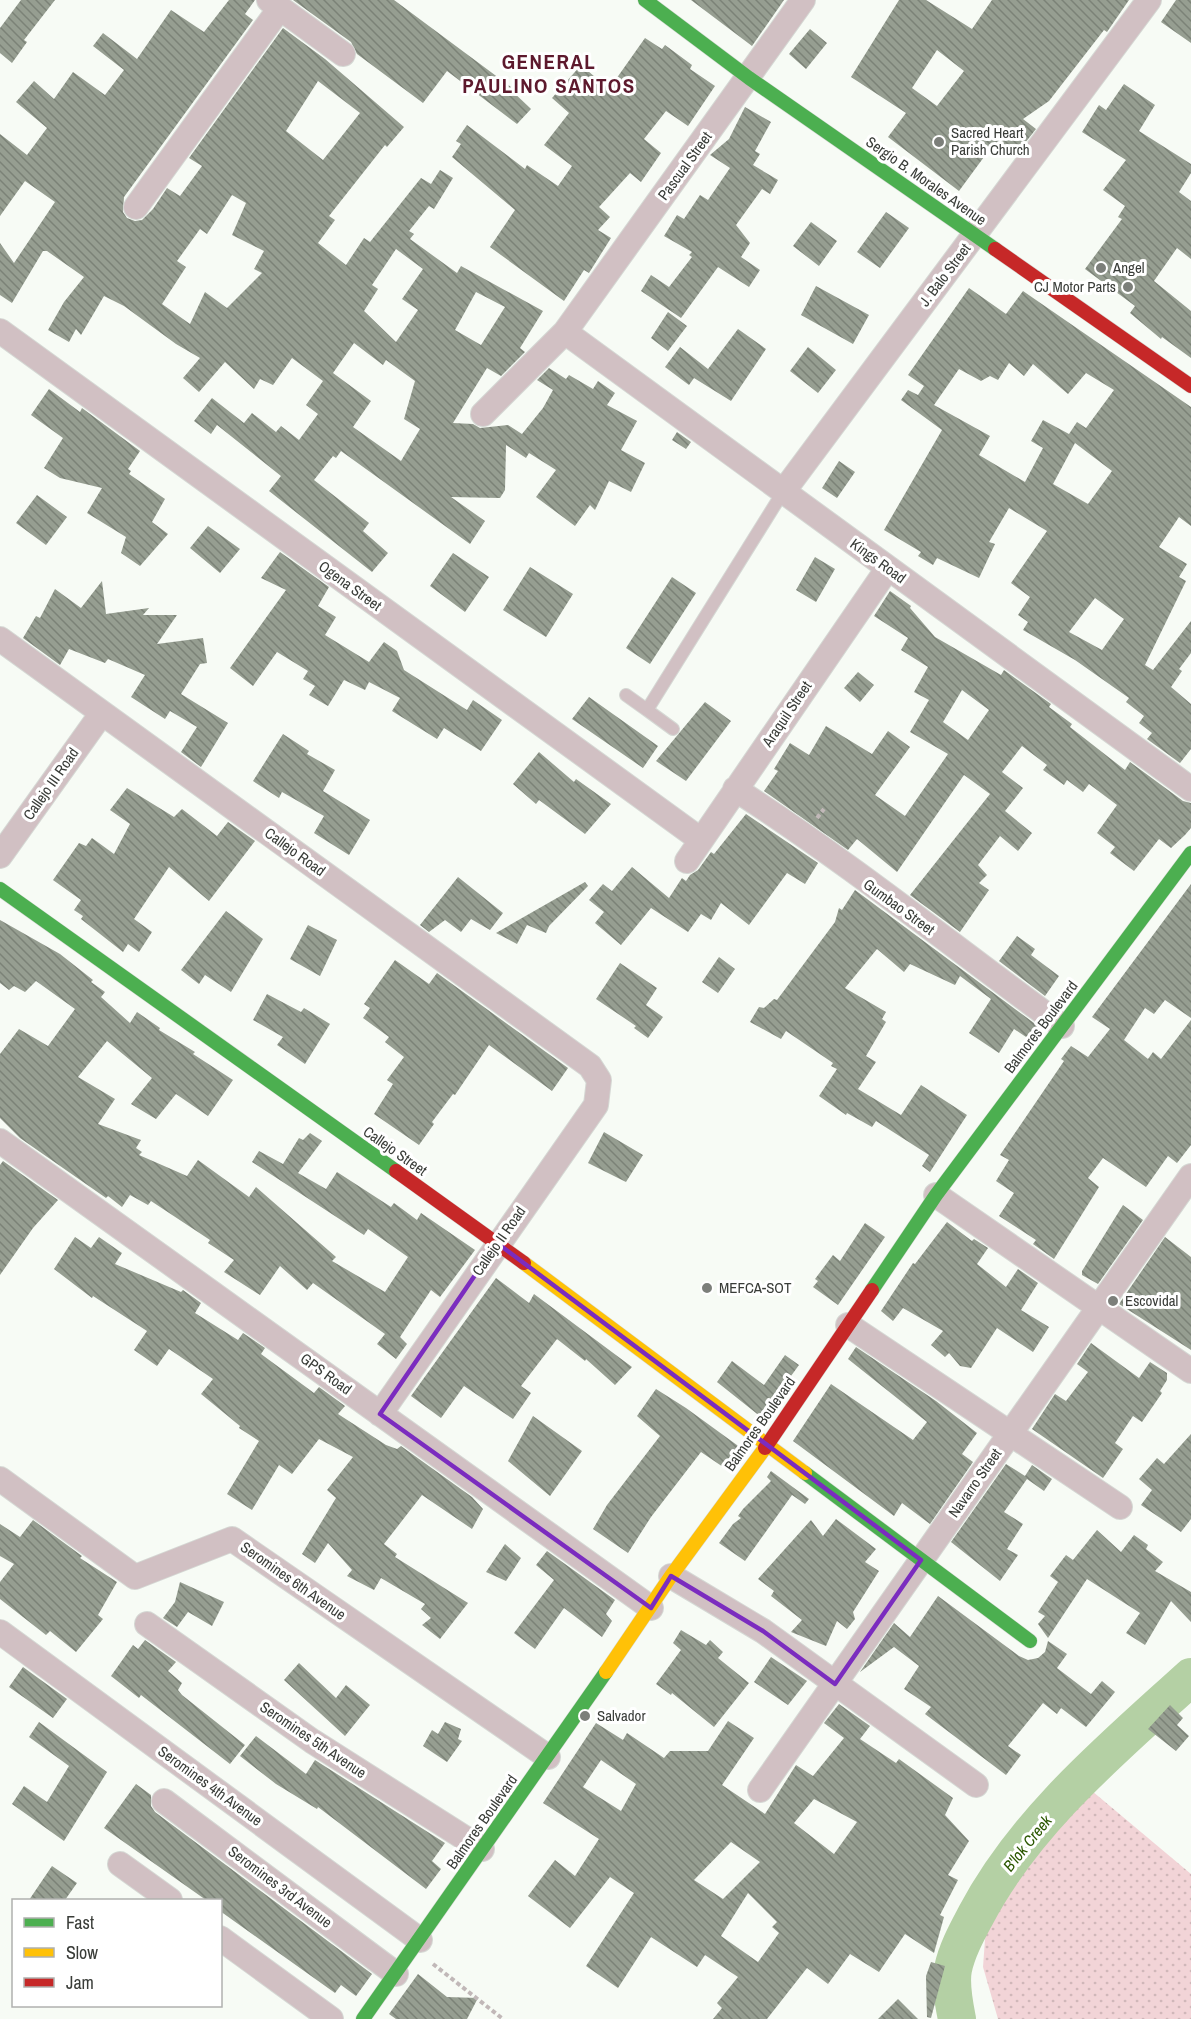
<svg xmlns="http://www.w3.org/2000/svg" width="1191" height="2019" viewBox="0 0 1191 2019" font-family="'Archivo Narrow',sans-serif">
	<defs>
		<pattern id="green-dots" width="8" height="8" patternUnits="userSpaceOnUse" patternTransform="scale(1.5)"><rect width="8" height="8" fill="#f2d4d7"/><path d="M2 2h.1M6 6h.1" fill="none" stroke="#d0b7b9" stroke-width="1.8" stroke-linecap="round"/></pattern>
		<pattern id="building-back-hatch" width="6" height="6" patternUnits="userSpaceOnUse" patternTransform="scale(1.5)"><rect width="6" height="6" fill="#969e91"/><path d="M-1 5l2 2M0 0l6 6M5-1l2 2" fill="none" stroke="#7b8277"/></pattern>
	</defs>
	<rect width="100%" height="100%" fill="#f7fbf5"/>
	<!-- green -->
	<path fill="url(#green-dots)" d="M1092 1791 1191 1874V2019H998L983 1967 986 1926 1009 1877 1039 1833Z"/>
	<g fill="none" stroke-linecap="round" stroke-linejoin="round">
		<!-- river -->
		<path stroke="#b4d0a4" stroke-width="38" d="M957 2019C954 2004 950 1985 953 1969 957 1950 967 1932 976 1915 1026 1820 1113 1748 1191 1677"/>
	</g>
	<!-- building -->
	<path fill="url(#building-back-hatch)" fill-rule="evenodd" d="M21 0H55L24 40 27 42 12 63 0 53V28Z
		M229 0H255L245 14 253 20 124 197 123 212 127 218 135 221 142 220 153 209 167 188 180 196 202 166 189 158 283 28 325 59 404 127 387 147 385 145 329 216 335 220 318 243 346 265 364 238 370 242 421 178 431 184 440 170 453 178 434 209 429 206 409 231 414 234 410 239 457 273 461 266 543 311 520 348 525 352 501 376 487 368 453 423 473 424 480 428 508 425 522 434 543 408 553 390 537 380 549 368 566 379 569 375 593 389 598 381 615 393 607 405 637 421 621 450 645 463 631 492 609 481 595 510 590 505 575 526 536 497 556 470 529 453 526 458 506 445 505 490 500 498 451 497 485 521 470 544 341 451 336 458 333 456 314 480 369 523 363 531 388 553 372 572 269 491 281 476 217 425 211 434 194 421 212 398 244 423 252 413 276 432 281 426 299 440 318 414 306 405 323 381 292 358 273 385 260 379 254 389 225 362 199 392 183 378 200 358 176 344 124 306 104 296 81 335 76 329 69 342 48 330 64 302 84 277 47 251H43L12 303 0 295V243L14 263 55 202 25 181 0 216V134L27 155 47 128 16 102 34 81 54 99 73 72 105 95 124 70 93 46 103 33 137 59 171 10 204 32ZM318 81 360 113 323 160 286 131ZM232 195 246 203 232 235 264 251 254 269 262 273 227 308 205 292 190 324 162 304 186 267 177 261 200 229 207 234ZM396 249 423 269 402 299 418 310 396 342 364 311 378 289 372 285ZM476 292 505 307 481 345 455 330ZM354 343 383 365 386 360 415 381 404 419 420 429 401 461 353 427 371 401 333 373Z
		M293 0H394L511 87 510 89 531 109 517 124 447 71 423 103 357 54 351 42Z
		M691 0H784L752 46Z
		M899 0H926L972 29 992 0H1129L1107 32 1104 30 1049 101 1023 119 1036 129 1014 157 995 142 959 191 888 137 906 113 851 77ZM937 50 964 71 937 106 912 88Z
		M1176 0H1191V43L1161 22Z
		M810 29 827 43 806 69 789 54Z
		M645 38 662 49 665 45 692 65 690 69 715 86 688 126 666 111 644 139 661 153 641 182 630 173 599 207 610 217 598 230 611 238 589 273 584 270 564 301 490 247 515 210 452 157 461 144 456 141 467 125 525 169 527 165 558 186 572 166 544 145 569 113 552 98 581 65 609 89Z
		M1124 84 1155 105 1139 131 1191 164V173L1179 192 1191 201V259L1177 248 1154 281 1191 311V358L1162 337 1161 339 1130 313 1135 306 1085 269 1122 219 1118 217 1125 206 1103 190 1126 160 1082 132 1099 105 1106 110Z
		M745 107 771 122 755 151 760 154 753 165 778 180 770 194 762 189 736 225 750 243 741 257 760 270 749 287 718 267 681 318 641 291 651 275 669 287 692 257 689 255 692 252 664 236 677 215 684 219 700 195 708 200 730 168 710 155 729 139Z
		M886 212 909 228 880 268 857 252Z
		M811 222 837 241 819 266 793 246Z
		M816 286 869 315 853 344 801 315Z
		M969 288 1006 314 1023 291 1191 407V526L1179 517 1159 547 1187 564 1179 577 1186 581 1145 665 1153 670 1191 621V653L1179 669 1182 671 1171 687 1191 704V749L1180 763 1147 739 1152 733 1139 723 1144 716 1126 702 1129 698 1075 660 1023 630 1028 622 1018 615 1030 597 1011 583 1047 531 1009 508 989 542 995 544 979 578 937 558 933 565 918 556 921 552 884 530 942 430 901 400 908 390 918 395 924 386 908 375ZM1009 363 1024 376 1033 364 1068 394 1086 373 1114 390 1086 428 1077 422 1069 434 1043 420 1031 441 1043 448 1025 482 979 455 990 436 934 405 959 369 981 381 990 376 998 380ZM1075 443 1112 471 1088 504 1053 484ZM1095 598 1124 619 1102 650 1069 632Z
		M668 312 687 326 668 351 651 338Z
		M738 329 766 349 731 401 694 378 689 385 665 367 680 347 708 369Z
		M808 347 836 370 818 393 790 371Z
		M49 389 80 412 82 408 140 451 128 469 131 471 129 474 165 499 152 522 168 534 140 566 121 553 126 537 87 513 102 488 60 478 44 468 63 438 31 415Z
		M677 432 691 442 686 449 672 440Z
		M839 461 855 472 837 498 822 488Z
		M37 495 67 517 46 545 16 523Z
		M208 526 240 549 220 573 190 548Z
		M280 552 329 587 318 606 336 617 325 635 369 662 384 642 397 651 404 670 467 710 473 700 502 720 481 751 444 728 437 739 392 711 400 698 369 682 365 690 344 680 328 706 309 695 315 686 303 679 308 671 277 652 253 686 230 668 286 590 261 578Z
		M453 553 489 577 465 612 430 586Z
		M815 557 835 569 816 602 796 590Z
		M530 567 573 594 546 637 503 610Z
		M672 577 696 593 650 664 626 648Z
		M102 581 106 614 149 608 143 615H177L157 644 203 638 207 663 200 664 181 694 228 723 201 767 181 752 197 727 170 711 165 719 131 697 145 675 108 659 105 663 69 649 60 665 23 638 36 616 40 618 55 589 81 608Z
		M890 591 911 606 910 608 935 637 1001 675 1004 670 1051 704 1049 707 1072 724 1070 727 1125 770 1130 762 1183 801 1191 803V828L1185 835 1171 848 1159 839 1134 871 1110 853 1115 847 1097 833 1117 805 1089 784 1083 792 1067 780 1064 785 1043 770 1047 765 1022 746 1002 772 1023 788 1005 811 1032 833 1018 851 1000 836 978 865 987 875 979 883 989 890 960 932 910 895 990 794 964 775 897 872 857 839 848 850 764 791 778 771 774 769 790 743 809 755 826 726 872 754 888 731 910 747 875 795 905 816 948 754 910 732 929 700 914 692 928 667 901 650 908 638 874 616ZM962 690 989 710 968 740 943 722Z
		M858 672 874 685 860 702 844 688Z
		M589 697 658 746 643 768 572 719Z
		M705 702 731 721 686 781 656 761Z
		M283 734 309 751 307 754 335 770 323 791 370 820 349 855 314 833 324 816 282 792 279 798 253 781Z
		M539 752 574 782 576 779 611 804 585 834 539 800 536 804 513 784Z
		M127 788 174 817 182 809 217 836 228 822 255 841 209 901 169 867 134 919 152 932 139 952 128 944 123 952 81 919 83 916 74 910 81 900 53 880 79 843 86 846 92 838 114 854 130 824 110 810Z
		M746 814 818 863 805 884 787 873 749 925 721 903 711 920 701 914 688 932 651 908 621 945 595 923 604 912 589 900 603 884 612 891 632 867 669 898 682 878 686 881 690 875 698 870 711 852 714 854Z
		M458 877 503 913 490 930 471 919 461 932 445 920 429 932 420 925Z
		M585 882 588 886 549 926 546 933 527 925 517 944 496 933Z
		M1191 884V1018L1165 1000 1154 1014 1145 1008 1124 1040 1148 1059 1153 1052 1161 1059 1191 1020V1145L1177 1163 1168 1156 1146 1187 1103 1158 1088 1178 1099 1187 1054 1259 1033 1244 1036 1240 999 1216 1014 1193 996 1181 1009 1160 1000 1155 1064 1061 1061 1059 1071 1046 1088 1057 1110 1029 1092 1017Z
		M855 890 1038 1026 1029 1039 1014 1029 999 1053 969 1033 991 999 960 976 955 985 910 964 904 972 877 949 845 988 886 1012 882 1019 886 1022 866 1056 876 1062 858 1089 901 1115 921 1085 967 1115 930 1172 922 1166 929 1155 876 1121 872 1127 847 1113 846 1115 819 1096 837 1069 831 1066 833 1063 786 1031 781 1039 750 1022 759 1007 764 1008 774 999 777 1000 835 922 839 908 842 910Z
		M226 911 263 939 231 992 205 975 199 984 181 970Z
		M0 920 60 954 93 980 91 982 105 992 101 997 130 1023 137 1012 160 1028 159 1030 195 1052 193 1054 233 1080 208 1116 176 1094 156 1119 131 1104 152 1078 107 1041 78 1077 115 1099 98 1124 141 1140 136 1148 142 1152 139 1155 187 1176 198 1160 249 1197 256 1187 336 1257 332 1261 385 1292 408 1257 368 1229 364 1235 252 1162 259 1151 283 1164 299 1138 303 1140 310 1133 322 1141 298 1173 326 1189 337 1172 391 1207 394 1203 417 1220 421 1213 475 1250 440 1297 431 1290 400 1337 407 1344 396 1359 377 1344 385 1334 313 1283 307 1290 280 1266 260 1295 224 1272 234 1260 208 1243 210 1240 151 1201 148 1205 130 1195 122 1207 108 1196 106 1198 20 1138 0 1118V1054L19 1029 48 1046 75 1009 36 981 25 992 14 986 9 990 0 983Z
		M308 925 337 940 320 976 290 959Z
		M1017 936 1035 949 1031 955 1059 976 1045 996 999 961Z
		M719 957 735 969 718 993 702 982Z
		M395 960 429 984 437 973 568 1068 552 1091 489 1045 455 1095 453 1094 432 1122 434 1124 419 1145 374 1114 393 1084 387 1080 404 1057 385 1042 389 1037 363 1018 370 1008 364 1004Z
		M620 963 657 988 646 1005 663 1017 648 1038 634 1028 636 1026 596 999Z
		M267 994 301 1012 304 1008 330 1024 305 1064 277 1045 283 1037 253 1020Z
		M604 1132 643 1155 626 1182 588 1163Z
		M3 1161 58 1200 33 1228 0 1275V1165Z
		M1123 1205 1143 1220 1098 1284 1082 1275V1271Z
		M947 1222 972 1241 974 1239 988 1248 977 1264 1006 1287 1018 1269 1038 1283 1021 1310 1049 1327 1033 1352 997 1328 971 1368 960 1366 949 1353 945 1357 931 1345 943 1331 903 1308 893 1321 881 1311 913 1263 915 1264Z
		M865 1223 885 1237 838 1305 813 1287 818 1281 815 1279 833 1255 840 1261Z
		M75 1237 91 1248 99 1237 122 1253 115 1264 181 1292 183 1290 201 1303 195 1313 238 1340 243 1333 265 1348 261 1354 314 1393 319 1387 345 1406 338 1414 386 1445 397 1449 401 1446 472 1497 483 1509 472 1529 422 1495 384 1544 397 1554 395 1557 468 1603 440 1639 422 1625 431 1618 421 1609 425 1604 381 1578 374 1590 347 1576 352 1570 328 1543 315 1563 302 1554 336 1498 327 1490 353 1457 319 1439 292 1474 279 1465 252 1510 227 1494 259 1441 239 1428 240 1426 201 1394 213 1379 169 1349 157 1366 134 1350 147 1331 93 1296 92 1298 54 1269Z
		M1165 1237 1191 1257V1350L1119 1304Z
		M496 1278 529 1303 534 1294 632 1367 615 1385 586 1359 585 1361 557 1339 521 1386 531 1393 513 1419 464 1386 441 1418 411 1396Z
		M1091 1343 1139 1378 1150 1362 1167 1373V1380L1160 1391 1162 1393 1142 1422 1133 1416 1115 1443 1123 1449 1103 1478 1032 1429 1055 1394 1066 1401 1088 1372 1077 1364Z
		M856 1347 936 1401 977 1433 962 1454 973 1462 930 1524 902 1503 894 1516 793 1441 831 1384 913 1440 927 1422 848 1359Z
		M785 1355 799 1365 761 1417 717 1382 732 1361 764 1385Z
		M656 1389 686 1408 741 1448 726 1469 701 1452 651 1517 628 1553 593 1529 607 1505 660 1436 637 1416Z
		M533 1416 582 1451 550 1496 508 1461Z
		M1191 1434V1519L1181 1532 1141 1505 1152 1490 1139 1479 1157 1458 1164 1464Z
		M1006 1464 1025 1476 1032 1465 1052 1479 1044 1491 1027 1479 1004 1512 1023 1524 1007 1549 1018 1555 1000 1581 951 1542Z
		M771 1471 809 1499 805 1504 792 1495 745 1561 719 1543 733 1524 741 1518 738 1516 743 1509 771 1481 767 1477Z
		M836 1519 876 1549 865 1562 879 1571 853 1612 855 1619 847 1629 837 1621 826 1646 791 1632 802 1620 771 1596 774 1591 758 1579 811 1520 823 1536Z
		M33 1520 82 1556 80 1558 117 1582 98 1615 103 1619 76 1652 50 1631 46 1635 0 1599V1582L14 1564 0 1556V1524L20 1537Z
		M1097 1530 1121 1552 1134 1535 1148 1545 1146 1549 1163 1562 1155 1571 1191 1592V1622L1171 1601 1145 1645 1126 1633 1140 1613 1087 1579 1048 1638 1038 1624 1045 1616 1038 1612 1058 1582 1050 1576 1066 1555 1073 1560Z
		M505 1544 521 1558 506 1581 486 1572Z
		M547 1551 615 1600 606 1614 612 1621 602 1637 564 1608 535 1649 514 1633 554 1580 536 1565Z
		M180 1582 224 1602 212 1626 188 1612 177 1627 163 1618 175 1602Z
		M938 1596 1019 1656 1028 1660 1038 1658 1045 1652 1048 1641 1067 1654 1057 1668 1091 1694 1102 1681 1115 1692 1086 1727 1061 1708 1057 1714 1043 1703 1008 1746 1021 1755 1006 1775 925 1714 931 1707 904 1689 919 1666 894 1647 860 1672 894 1623 910 1637Z
		M681 1630 706 1645 710 1640 723 1652 718 1658 749 1683 714 1727 672 1693 671 1695 656 1684 681 1650 673 1643Z
		M145 1640 176 1662 168 1671 182 1683 178 1690 182 1695 245 1745 230 1764 141 1695 139 1698 111 1676 133 1645 138 1649Z
		M771 1657 807 1681 788 1705 754 1682Z
		M299 1663 336 1698 346 1685 370 1705 345 1736 284 1680Z
		M23 1667 67 1699 53 1718 9 1687Z
		M839 1704 870 1726 860 1739 896 1763 899 1759 953 1798 945 1815 969 1841 948 1875 958 1880 940 1915 944 1917 934 1953 905 1934 879 1972 850 1954 828 1984 807 1968 767 2019H713L722 2008 717 2003 738 1977 705 1955 697 1967 651 1937 618 1988 586 1966 634 1893 610 1877 570 1928 528 1896 555 1860 575 1876 599 1839 543 1803 596 1723 623 1740 627 1733 664 1758 670 1751H708L728 1721 754 1738 722 1785 765 1814 796 1765 813 1776 844 1738 824 1723ZM601 1760 636 1784 621 1811 583 1787ZM814 1799 857 1822 834 1854 794 1823ZM731 1842 760 1862 723 1899 694 1880ZM748 1893 777 1922 772 1927 779 1933 758 1962 721 1936Z
		M1170 1705 1183 1718 1177 1725 1189 1736 1176 1751 1148 1729Z
		M39 1722 107 1772 64 1841 12 1804 24 1786 47 1802 69 1766 29 1737Z
		M445 1722 461 1729 458 1739 462 1741 447 1762 423 1746 432 1730 438 1734Z
		M256 1736 306 1774 315 1760 445 1843 432 1861 441 1869 426 1889 318 1807 317 1809 276 1784 240 1756Z
		M136 1784 151 1795V1806L155 1812 372 1974 356 1996 341 1985 335 1993 220 1911V1900H206L104 1828Z
		M52 1866 77 1883 65 1900H29Z
		M931 1962 945 1966 931 2018 927 2017 926 1976Z
		M418 1974 447 1997 478 1998 467 2019H396L389 2014Z
		M898 1999 918 2019H878Z"/>
	<g fill="none" stroke-linecap="round" stroke-linejoin="round">
		<defs>
			<path id="lane" d="M626 695 647 710
				M673 729 647 710 783 492"/>
			<path id="street" d="M269 0 343 54
				M136 207 280 8
				M0 331 701 840
				M565 332 1191 789
				M483 414 565 332 803 0
				M783 492 1149 0
				M0 639 590 1066 599 1080 596 1105 380 1414
				M735 789C848 862 954 947 1062 1026
				M0 856 102 713
				M687 861 888 568
				M0 1141 651 1608
				M936 1195 1191 1371
				M848 1325 1120 1507
				M0 1479 135 1577 232 1539 548 1757
				M671 1576 763 1631 976 1785
				M147 1624 312 1741 482 1849
				M0 1632 420 1940
				M760 1790 1191 1176
				M164 1801 396 1974
				M120 1864 170 1900
				M220 1938 331 2019"/>
			<path id="fast" d="M645 0 749 78 995 249
				M0 889 396 1171
				M872 1290 936 1195 1191 853
				M805 1473 1030 1641
				M363 2019 606 1672"/>
			<path id="slow" d="M524 1263 805 1473
				M606 1672 671 1576 765 1448"/>
			<path id="jam" d="M995 249 1191 386
				M396 1171 524 1263
				M765 1448 872 1290"/>
		</defs>
		<!-- lane casing -->
		<use href="#lane" stroke="#d5d8d4" stroke-width="14"/>
		<!-- street casing -->
		<use href="#street" stroke="#d5d8d4" stroke-width="26"/>
		<!-- fast casing -->
		<use href="#fast" stroke="#d5d8d4" stroke-width="15"/>
		<!-- slow casing -->
		<use href="#slow" stroke="#d5d8d4" stroke-width="15"/>
		<!-- jam casing -->
		<use href="#jam" stroke="#d5d8d4" stroke-width="15"/>
		<!-- path -->
		<path stroke="#c1b8b8" stroke-width="4" stroke-dasharray="4.5 3" stroke-linecap="butt" d="M817 818 824 809
			M433 1964 503 2019"/>
		<!-- lane -->
		<use href="#lane" stroke="#d1c0c3" stroke-width="12"/>
		<!-- street -->
		<use href="#street" stroke="#d1c0c3" stroke-width="24"/>
		<!-- fast -->
		<use href="#fast" stroke="#4caf50" stroke-width="14"/>
		<!-- slow -->
		<use href="#slow" stroke="#ffc107" stroke-width="14"/>
		<!-- jam -->
		<use href="#jam" stroke="#c62828" stroke-width="14"/>
	</g>
	<!-- marked area -->
	<path fill="none" stroke="#7b2cbf" stroke-width="4.5" stroke-linejoin="round" d="M497 1243 921 1560 835 1684 763 1631 671 1576 651 1608 380 1414Z"/>
	<!-- markers -->
	<g fill="#7c7f7a" stroke="#fff" stroke-width="2">
		<circle cx="939" cy="142" r="6"/>
		<circle cx="1101" cy="268" r="6"/>
		<circle cx="1128" cy="287" r="6"/>
		<circle cx="707" cy="1288" r="6"/>
		<circle cx="1113" cy="1301" r="6"/>
		<circle cx="585" cy="1716" r="6"/>
	</g>
	<g text-anchor="middle" stroke-width="6" stroke-linejoin="round" paint-order="stroke">
		<!-- poi labels -->
		<g font-size="15" fill="#393c38" stroke="#fff" text-anchor="start">
			<text x="951" y="138">Sacred Heart<tspan x="951" dy="17">Parish Church</tspan></text>
			<text x="1113" y="273">Angel</text>
			<text x="1116" y="292" text-anchor="end">CJ Motor Parts</text>
			<text x="719" y="1293">MEFCA-SOT</text>
			<text x="1125" y="1306">Escovidal</text>
			<text x="597" y="1721">Salvador</text>
		</g>
		<!-- street labels -->
		<g font-size="15" fill="#393c38" stroke="#fff">
			<text transform="translate(685 166) rotate(-54)" y="5">Pascual Street</text>
			<text transform="translate(926 181) rotate(35)" y="5">Sergio B. Morales Avenue</text>
			<text transform="translate(945 275) rotate(-53)" y="5">J. Balo Street</text>
			<text transform="translate(878 561) rotate(36)" y="5">Kings Road</text>
			<text transform="translate(350 586) rotate(36)" y="5">Ogena Street</text>
			<text transform="translate(787 714) rotate(-56)" y="5">Araquil Street</text>
			<text transform="translate(51 784) rotate(-55)" y="5">Callejo III Road</text>
			<text transform="translate(295 852) rotate(36)" y="5">Callejo Road</text>
			<text transform="translate(899 907) rotate(36)" y="5">Gumbao Street</text>
			<text transform="translate(1041 1027) rotate(-53)" y="5">Balmores Boulevard</text>
			<text transform="translate(395 1151) rotate(35)" y="5">Callejo Street</text>
			<text transform="translate(499 1241) rotate(-55)" y="5">Callejo II Road</text>
			<text transform="translate(326 1374) rotate(36)" y="5">GPS Road</text>
			<text transform="translate(760 1424) rotate(-55)" y="5">Balmores Boulevard</text>
			<text transform="translate(975 1483) rotate(-55)" y="5">Navarro Street</text>
			<text transform="translate(293 1581) rotate(35)" y="5">Seromines 6th Avenue</text>
			<text transform="translate(313 1740) rotate(34)" y="5">Seromines 5th Avenue</text>
			<text transform="translate(210 1786) rotate(36)" y="5">Seromines 4th Avenue</text>
			<text transform="translate(482 1822) rotate(-55)" y="5">Balmores Boulevard</text>
			<text transform="translate(280 1887) rotate(37)" y="5">Seromines 3rd Avenue</text>
		</g>
		<!-- water labels -->
		<g font-size="16" font-style="italic" fill="#2b5700" stroke="#fff">
			<text transform="translate(1027 1843) rotate(-51)" y="6">B'lok Creek</text>
		</g>
		<!-- district labels -->
		<g font-size="21" font-weight="bold" letter-spacing="1.5" fill="#5d192d" stroke="#fff">
			<text x="549" y="69">GENERAL<tspan x="549" dy="24">PAULINO SANTOS</tspan></text>
		</g>
	</g>
	<!-- legend -->
	<rect x="12" y="1899" width="210" height="108" fill="#ffffff" stroke="#b0b1af" stroke-width="1.5"/>
	<rect x="24" y="1918" width="30" height="9" fill="#4caf50" stroke="#b0b1af" stroke-width="1.5"/>
	<text x="66" y="1929" font-size="18" fill="#393c38">Fast</text>
	<rect x="24" y="1948" width="30" height="9" fill="#ffc107" stroke="#b0b1af" stroke-width="1.5"/>
	<text x="66" y="1959" font-size="18" fill="#393c38">Slow</text>
	<rect x="24" y="1978" width="30" height="9" fill="#c62828" stroke="#b0b1af" stroke-width="1.5"/>
	<text x="66" y="1989" font-size="18" fill="#393c38">Jam</text>
</svg>
